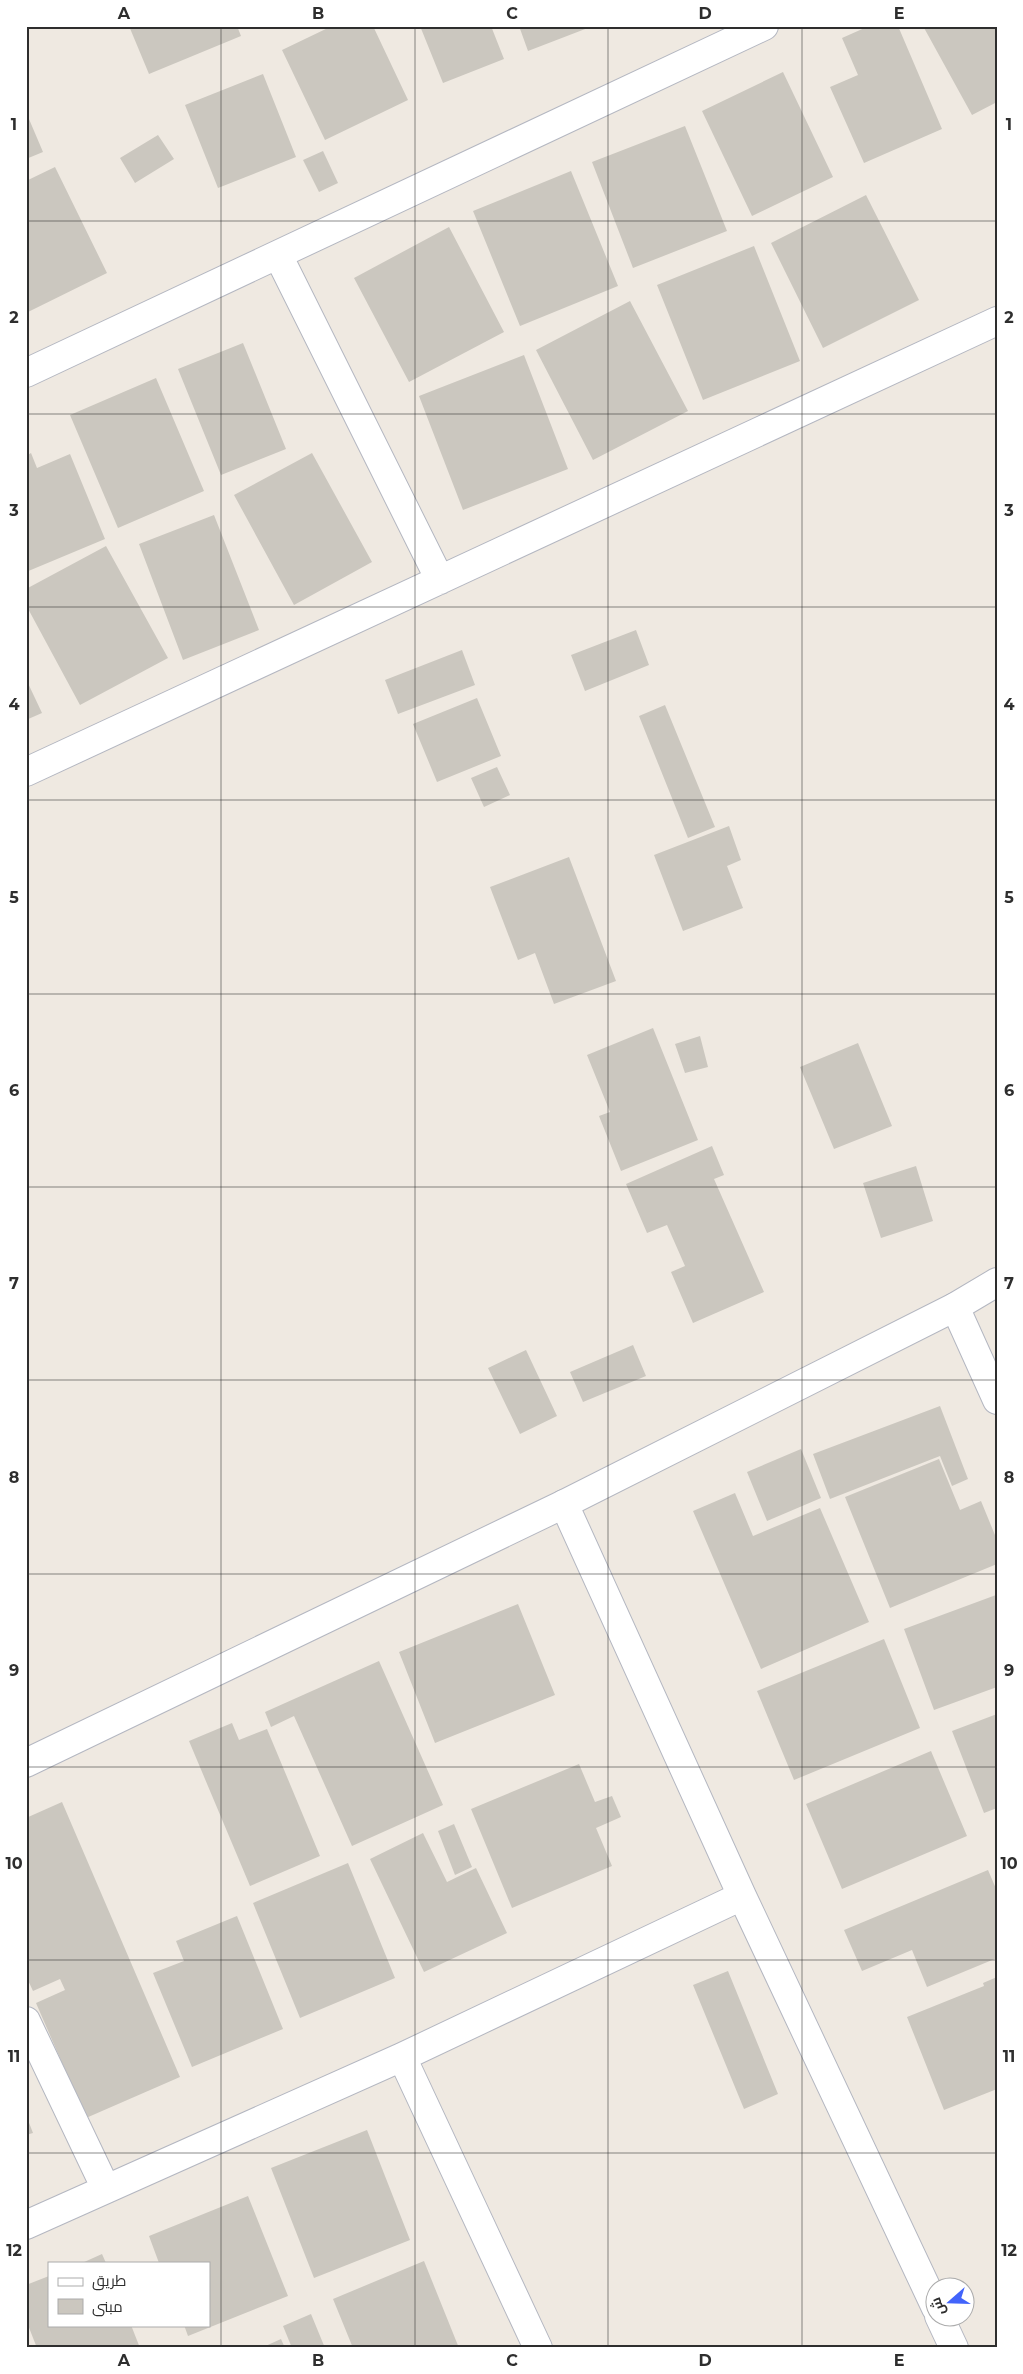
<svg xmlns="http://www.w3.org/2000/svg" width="1023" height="2374" viewBox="0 0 1023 2374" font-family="Montserrat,Cairo,sans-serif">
	<rect width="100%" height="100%" fill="#efe9e1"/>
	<!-- building -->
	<path fill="#cbc7bf" d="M129 26H237L241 36 149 74Z
		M332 26H373L408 100 325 140 282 50Z
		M420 26H491L504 59 443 83Z
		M519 26H593L528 51Z
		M869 26H898L942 129 864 163 830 87 858 75 842 38Z
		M923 26H997V102L972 115Z
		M783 72 833 177 752 216 702 111Z
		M263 74 296 157 218 188 185 105Z
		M26 112 43 152 26 159Z
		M685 126 727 231 633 268 592 162Z
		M158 135 174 159 135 183 120 158Z
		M323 151 338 183 319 192 303 160Z
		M55 167 107 273 26 313V181Z
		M571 171 618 286 520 326 473 211Z
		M866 195 919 300 823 348 771 243Z
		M449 227 504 332 409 382 354 278Z
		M754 246 800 361 703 400 657 285Z
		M630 301 688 411 593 460 536 350Z
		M243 343 286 449 221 475 178 369Z
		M524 355 568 469 463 510 419 396Z
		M156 378 204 491 118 528 70 415Z
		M31 453 37 468 70 454 105 539 26 572V456Z
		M312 453 372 562 294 605 234 495Z
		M214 515 259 630 183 660 139 544Z
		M106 546 168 658 80 705 26 605V589Z
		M636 630 649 665 585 691 571 655Z
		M462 650 475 685 398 714 385 680Z
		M26 679 42 713 26 720Z
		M477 698 501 756 437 782 413 724Z
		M665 705 715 827 688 838 639 716Z
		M497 767 510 795 484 807 471 778Z
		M729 826 741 860 727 866 743 908 683 931 654 855Z
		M569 857 616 981 554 1004 535 953 518 960 490 887Z
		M653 1028 698 1140 621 1171 599 1116 610 1112 587 1055Z
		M700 1036 708 1067 685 1073 675 1044Z
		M858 1043 892 1126 834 1149 800 1067Z
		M712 1146 724 1175 714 1179 764 1292 693 1323 671 1272 685 1266 667 1225 647 1233 626 1184Z
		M916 1166 933 1221 881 1238 863 1183Z
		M633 1345 646 1376 583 1402 570 1372Z
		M526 1350 557 1416 520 1434 488 1368Z
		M940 1406 968 1479 952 1486 940 1456 830 1499 813 1454Z
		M801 1449 821 1498 767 1521 747 1472Z
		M939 1459 960 1510 981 1501 997 1540V1564L890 1608 845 1497Z
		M735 1493 753 1536 820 1508 869 1622 761 1669 693 1511Z
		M996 1595 997 1687 934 1710 904 1629Z
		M518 1604 555 1695 435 1743 399 1652Z
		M884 1639 920 1728 794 1780 757 1691Z
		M379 1661 443 1805 352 1846 294 1716 271 1727 265 1712Z
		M997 1714V1808L984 1813 952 1731Z
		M232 1723 239 1740 267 1729 320 1856 250 1886 189 1741Z
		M931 1751 967 1836 842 1889 806 1804Z
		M579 1764 595 1802 612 1796 621 1817 596 1828 612 1866 512 1908 471 1809Z
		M62 1802 180 2077 86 2118 36 2003 65 1990 60 1979 33 1991 26 1976V1818Z
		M454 1824 472 1867 455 1875 438 1831Z
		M423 1833 447 1882 476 1868 507 1933 424 1972 370 1859Z
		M348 1863 395 1978 300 2018 253 1903Z
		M988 1870 997 1891V1958L927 1987 912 1950 862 1971 844 1930Z
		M237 1916 283 2029 192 2067 153 1973 184 1961 176 1941Z
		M728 1971 778 2094 744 2109 693 1985Z
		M997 1977V2089L944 2110 907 2017 984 1986 983 1983Z
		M26 2115 33 2133 26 2135Z
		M367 2130 410 2240 314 2278 271 2168Z
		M248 2196 288 2296 188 2336 184 2325H209V2263H159L149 2236Z
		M102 2254 106 2263H82Z
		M424 2261 459 2348H353L333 2299Z
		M49 2276V2325H131L140 2348H37L26 2320V2285Z
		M311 2314 325 2348H292L283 2326Z
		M281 2339 285 2348H261Z"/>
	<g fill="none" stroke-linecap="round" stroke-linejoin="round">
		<defs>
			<path id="minor" d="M278 255 440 580
				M26 373 764 26
				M26 772 997 321
				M955 1307 997 1400
				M564 1504 742 1896 936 2308
				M26 2021 106 2189
				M402 2057 538 2348
				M26 2225 402 2057 742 1896
				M939 2316 954 2348"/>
			<path id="tertiary" d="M26 1763 564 1504 955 1307 997 1282"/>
		</defs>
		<!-- minor casing -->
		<use href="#minor" stroke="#b4b7c1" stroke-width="30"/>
		<!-- tertiary casing -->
		<use href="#tertiary" stroke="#b4b7c1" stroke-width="30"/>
		<!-- minor -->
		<use href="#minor" stroke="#fff" stroke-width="28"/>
		<!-- tertiary -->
		<use href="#tertiary" stroke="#fff" stroke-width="28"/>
	</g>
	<!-- grid -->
	<path fill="none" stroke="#2e2e2e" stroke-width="1" stroke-opacity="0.55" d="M221 26V2348M415 26V2348M608 26V2348M802 26V2348M26 221H997M26 414H997M26 607H997M26 800H997M26 994H997M26 1187H997M26 1380H997M26 1574H997M26 1767H997M26 1960H997M26 2153H997"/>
	<!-- border -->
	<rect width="1023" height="2374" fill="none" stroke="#ffffff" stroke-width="55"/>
	<!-- legend -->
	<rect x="48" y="2262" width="162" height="65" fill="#ffffff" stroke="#ababab"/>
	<rect x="58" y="2278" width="25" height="8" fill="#ffffff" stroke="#ababab"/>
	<text x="92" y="2286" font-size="15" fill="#2e2e2e">طريق</text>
	<rect x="58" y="2299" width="25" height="15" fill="#cbc7bf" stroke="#ababab"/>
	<text x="92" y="2312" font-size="15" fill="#2e2e2e">مبنى</text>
	<!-- north arrow -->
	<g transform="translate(950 2302) rotate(250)"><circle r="24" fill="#ffffff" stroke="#ababab"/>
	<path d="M0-4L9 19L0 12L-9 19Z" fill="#4264fb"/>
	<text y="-8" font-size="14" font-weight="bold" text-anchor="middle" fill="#2e2e2e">ش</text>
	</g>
	<rect x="28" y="28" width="968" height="2318" fill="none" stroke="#2e2e2e" stroke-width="2"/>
	<g font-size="16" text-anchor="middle" font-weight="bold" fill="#2e2e2e">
		<text x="124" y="19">A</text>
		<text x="318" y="19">B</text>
		<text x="512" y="19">C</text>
		<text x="705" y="19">D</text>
		<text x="899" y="19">E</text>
		<text x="14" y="130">1</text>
		<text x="1009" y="130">1</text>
		<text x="14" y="323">2</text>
		<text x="1009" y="323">2</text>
		<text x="14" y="516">3</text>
		<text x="1009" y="516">3</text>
		<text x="14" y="710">4</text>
		<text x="1009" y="710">4</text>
		<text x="14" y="903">5</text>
		<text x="1009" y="903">5</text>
		<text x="14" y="1096">6</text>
		<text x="1009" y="1096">6</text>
		<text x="14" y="1289">7</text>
		<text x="1009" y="1289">7</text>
		<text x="14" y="1483">8</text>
		<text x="1009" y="1483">8</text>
		<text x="14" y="1676">9</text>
		<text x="1009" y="1676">9</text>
		<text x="14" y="1869">10</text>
		<text x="1009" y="1869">10</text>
		<text x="14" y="2062">11</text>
		<text x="1009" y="2062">11</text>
		<text x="14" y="2256">12</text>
		<text x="1009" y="2256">12</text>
		<text x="124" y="2366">A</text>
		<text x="318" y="2366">B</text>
		<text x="512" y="2366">C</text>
		<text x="705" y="2366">D</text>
		<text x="899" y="2366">E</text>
	</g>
</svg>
